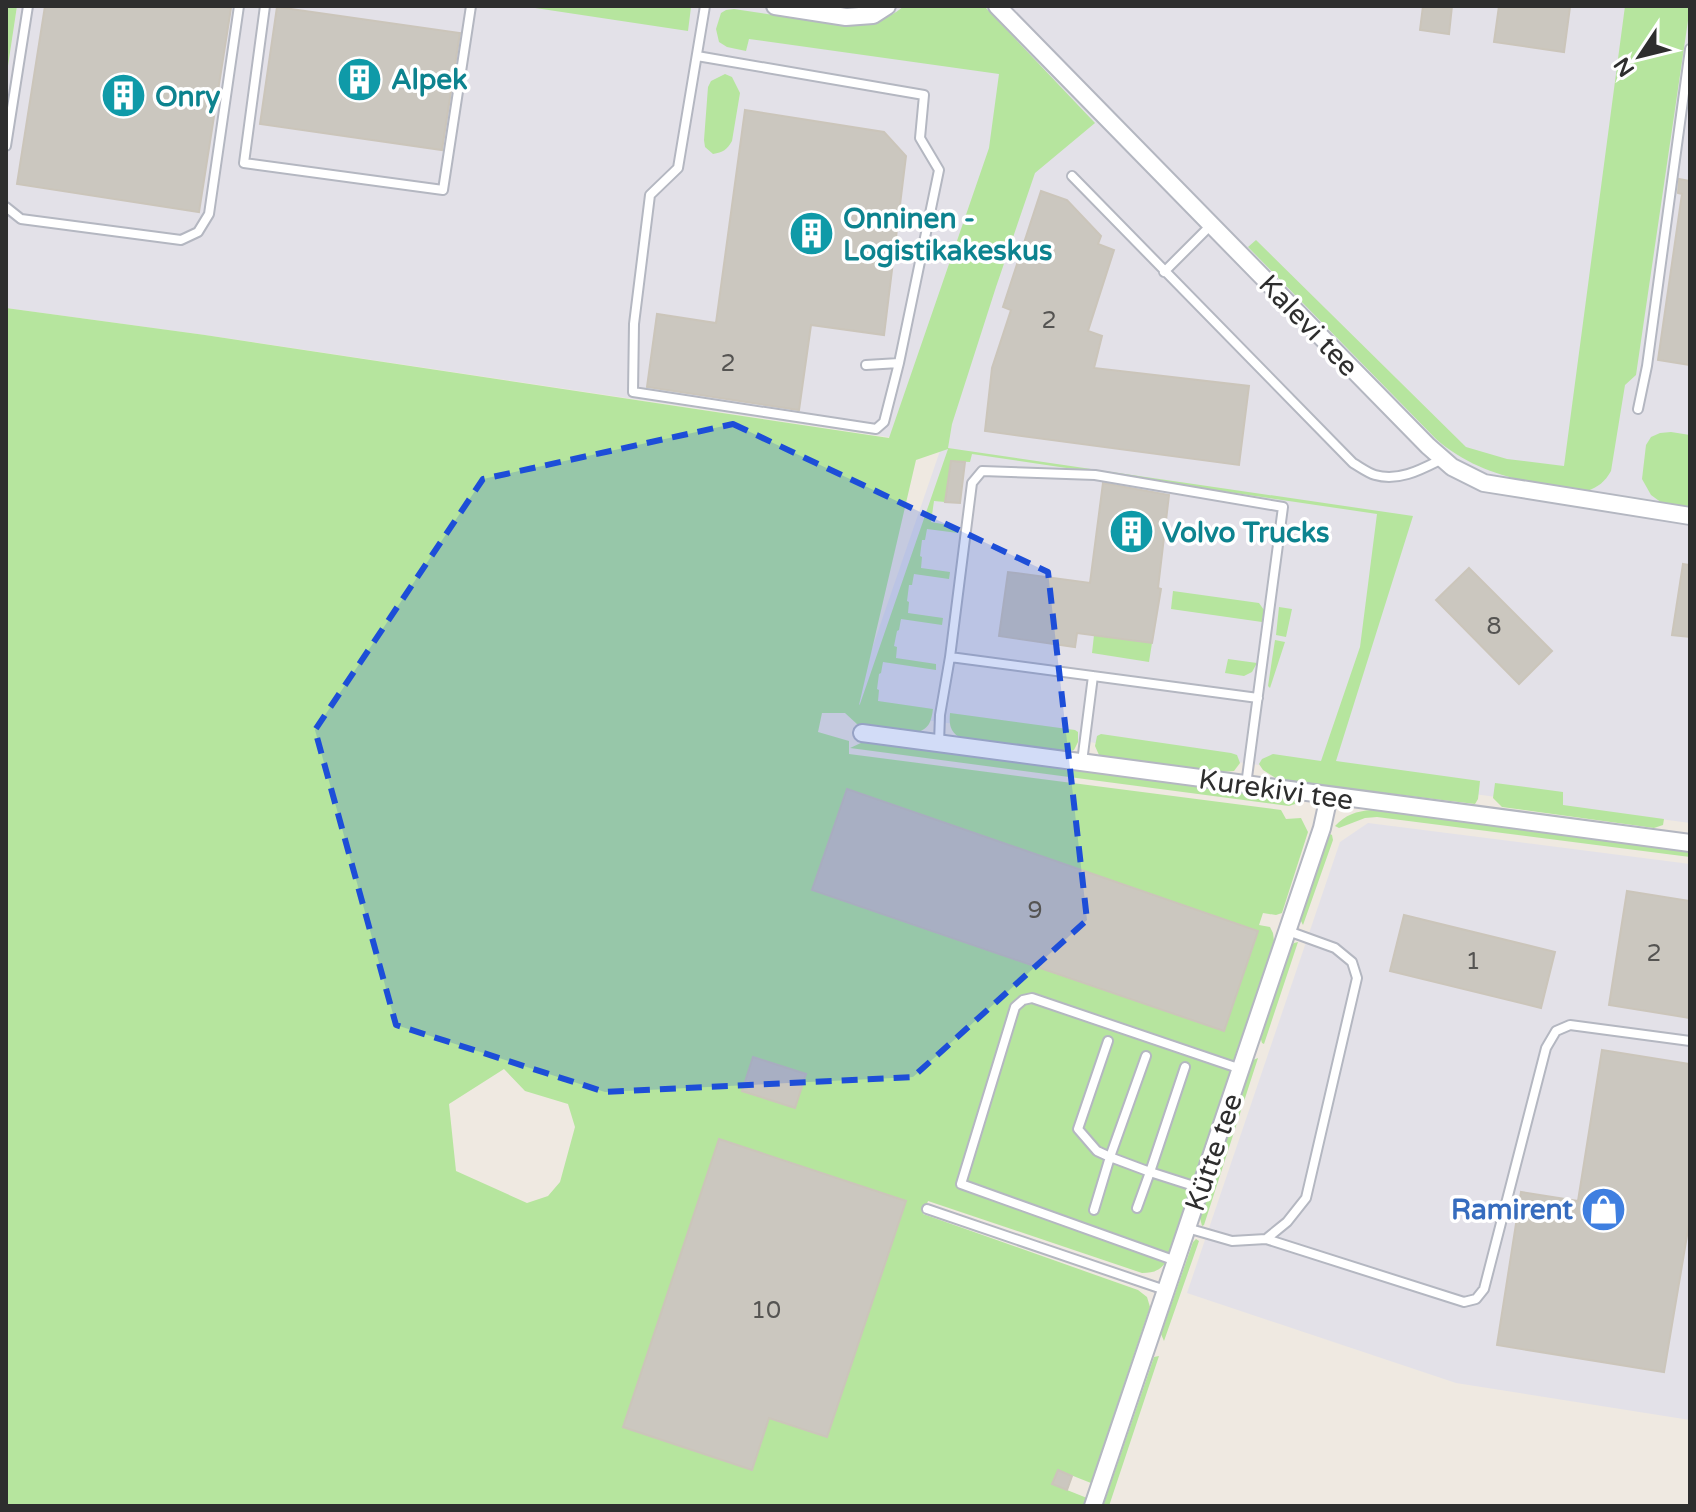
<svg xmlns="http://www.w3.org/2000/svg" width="1696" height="1512" viewBox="0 0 1696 1512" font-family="'Varela Round',sans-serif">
	<rect width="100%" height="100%" fill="#efe9e1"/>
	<!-- industrial -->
	<path fill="#e3e1e8" d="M17 6H1690V823L851 710 942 445 205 335 6 308V79Z
		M1368 823 1690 864V1420L1456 1383 1187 1293 1340 842Z"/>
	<!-- green -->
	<path fill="#b6e59e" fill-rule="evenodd" d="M6 6H17L6 79Z
		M522 6H690L691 7 688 31Z
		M904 6H984L1095 123 1035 173 996 287 952 424 948 448 1413 516 1336 761 1480 781 1478 799 1475 804 1279 780 1263 770 1259 764 1262 759 1273 754 1321 761 1360 647 1377 514 972 454 970 462 951 461 945 502 934 501 931 522 959 527 958 533 927 529 925 540H922L920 556 922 557 921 568 950 572 949 579 914 574 912 585H909L907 601 909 602 908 613 943 618 942 625 901 619 899 630 897 631 894 646 897 647 896 658 936 664V670L883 662 881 673 879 674 877 689 879 690 878 701 933 709C931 723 929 729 915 733L858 725 845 713H822L818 732 849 741V754L1281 810 1286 819 1301 818 1308 832 1282 913 1276 915 1263 913 1259 925 1270 927 1273 933 1274 941 1168 1259C1161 1270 1155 1273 1142 1273L928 1201 923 1214 1138 1290 1147 1297 1150 1307 1091 1483 1058 1470 1052 1484 1087 1498 1084 1506H6V308L205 335 889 438 989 148 999 74 749 39 746 51 727 47 719 42 716 29 721 13 726 10 734 9 840 25C865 25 884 23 904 6ZM948 449 860 704 859 705 916 460ZM504 1069 525 1091 568 1104 575 1127 560 1182 548 1196 527 1203 456 1171 449 1104Z
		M1625 6H1690V7L1636 375 1625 385 1611 471C1605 482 1598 487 1587 491 1532 484 1478 476 1436 439L1248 247 1256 240 1466 447 1507 459 1564 466Z
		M725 74 732 77 740 93 732 141C727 150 723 152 713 154L705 147 704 140 708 87 711 81Z
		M1671 432 1690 435V507L1662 503 1651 495 1642 479 1646 445 1651 437 1660 433Z
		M1173 591 1259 603 1264 610 1262 622 1171 609Z
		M1279 607 1292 609 1286 637 1276 635Z
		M1094 635 1152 643 1149 662 1092 653Z
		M1275 640 1285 642 1270 688 1268 686Z
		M1228 659 1257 663 1252 672 1244 676 1225 673Z
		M950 713 1075 730 1078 732V742L1074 750 1065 753 962 739C950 732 949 726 950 713Z
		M1101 734 1231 753 1237 755 1240 763 1234 771 1222 772 1103 758 1099 755 1095 746 1097 736Z
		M863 742 1296 800 1298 803 1289 806 850 748Z
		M1495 783 1563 792V805L1664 819 1663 825 1654 828 1502 807 1493 798Z
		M1371 810 1690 851V857L1377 817 1365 818 1339 828 1335 826C1345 815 1357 811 1371 810Z
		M1330 834 1332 835 1333 840 1303 925 1300 919Z
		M1298 942 1264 1044 1262 1043 1260 1036 1290 947 1294 943Z
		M1258 1058 1204 1225 1202 1226 1200 1218 1253 1060Z
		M1196 1239 1199 1241 1164 1341 1161 1334 1193 1242Z
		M1159 1356 1109 1506H1103L1154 1357Z"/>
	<!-- building -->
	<path fill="#cbc7bf" stroke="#cbc5ba" stroke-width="2" d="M45 6H221L231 8 199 212 17 184Z
		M1423 6H1452L1449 34 1420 30Z
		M1499 6 1570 7 1564 52 1494 42Z
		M277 7 460 33 442 150 260 124Z
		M745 110 884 132 906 156 884 335 811 325 799 410 647 387 657 314 716 323Z
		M1679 179 1690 181V365L1658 360 1682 194 1678 193Z
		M1041 191 1067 200 1101 236 1098 244 1114 250 1088 331 1102 336 1094 368 1249 386 1239 465 985 431 992 368 1011 310 1003 307Z
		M951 461 965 462 960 503 945 502Z
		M1103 483 1169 495 1158 588 1161 589 1152 643 1077 633 1075 647 999 636 1008 572 1090 583Z
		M1683 564 1690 565V637L1672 635Z
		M1469 568 1552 651 1519 684 1436 600Z
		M847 789 1258 931 1224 1031 812 890Z
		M1627 891 1690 901V1018L1609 1005Z
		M1404 915 1555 952 1541 1008 1390 971Z
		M1602 1050 1690 1064V1218L1664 1372 1497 1345 1521 1192 1578 1201Z
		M753 1057 806 1074 795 1108 742 1091Z
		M719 1139 906 1201 827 1437 769 1418 752 1470 623 1427Z
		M1058 1470 1072 1476 1067 1490 1052 1484Z"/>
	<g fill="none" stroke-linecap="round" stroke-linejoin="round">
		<defs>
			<path id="service" d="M265 6 244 163 443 190 471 6
				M705 6 678 168 650 195 634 324 633 392 876 429 884 422 899 363
				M697 56 924 95 920 138 939 170 899 363 866 365
				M6 146 28 6
				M1072 176 1353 463C1360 467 1368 473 1375 475 1399 482 1422 469 1442 459
				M6 207 21 219 181 240 198 232 209 214 239 6
				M1164 272 1211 225
				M1638 409 1647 366 1690 49
				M950 657 1258 698
				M939 743 940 715 950 657 972 483 982 471 1095 475 1283 507 1246 785
				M1082 762 1093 676
				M1185 1067 1150 1172 1200 1188
				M1137 1208 1150 1172 1110 1157 1146 1056
				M927 1209 1165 1290
				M1094 1210 1110 1157 1097 1151 1078 1129 1108 1041
				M1187 1228 1232 1241 1266 1239 1464 1302 1476 1299 1484 1289 1546 1048 1556 1031 1570 1025 1690 1041
				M1266 1239 1287 1222 1306 1198 1357 978 1352 962 1335 948 1288 931
				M1176 1261 961 1184 1015 1007 1023 1000 1032 998 1241 1069"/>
			<path id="minor" d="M775 6 846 17 873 15 887 6
				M997 6 1428 446 1452 467 1484 483 1690 516
				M862 733 1690 843
				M1093 1506 1322 828 1329 796"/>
		</defs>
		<!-- service casing -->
		<use href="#service" stroke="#b4b7c1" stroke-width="12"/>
		<!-- minor casing -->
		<use href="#minor" stroke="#b4b7c1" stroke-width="20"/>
		<!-- service -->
		<use href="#service" stroke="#fff" stroke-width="8"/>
		<!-- minor -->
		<use href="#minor" stroke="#fff" stroke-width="16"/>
	</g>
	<!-- marked area -->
	<path fill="#1d4ed8" fill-opacity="0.2" stroke="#1d4ed8" stroke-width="6" stroke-dasharray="16 10" stroke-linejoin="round" d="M733 424 1048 572 1087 920 913 1077 605 1092 396 1025 315 730 483 479Z"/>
	<!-- icons -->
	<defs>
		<symbol id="building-disc" viewBox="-11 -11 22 22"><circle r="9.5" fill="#0f9aa8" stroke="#fff"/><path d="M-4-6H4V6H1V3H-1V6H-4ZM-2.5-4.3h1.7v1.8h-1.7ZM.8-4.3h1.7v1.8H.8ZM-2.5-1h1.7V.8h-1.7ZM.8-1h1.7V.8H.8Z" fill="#fff"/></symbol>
		<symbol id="shop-disc" viewBox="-11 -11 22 22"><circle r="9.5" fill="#3f7fe0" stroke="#fff"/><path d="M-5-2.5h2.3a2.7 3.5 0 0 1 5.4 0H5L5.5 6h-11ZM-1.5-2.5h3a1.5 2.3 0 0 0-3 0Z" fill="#fff"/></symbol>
	</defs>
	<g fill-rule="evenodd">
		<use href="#building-disc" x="334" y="54" width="51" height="51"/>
		<use href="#building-disc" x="98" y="70" width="51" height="51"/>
		<use href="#building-disc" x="786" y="208" width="51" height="51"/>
		<use href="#building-disc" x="1106" y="506" width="51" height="51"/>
		<use href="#shop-disc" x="1578" y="1184" width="51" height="51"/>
	</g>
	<g text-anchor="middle" stroke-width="7" stroke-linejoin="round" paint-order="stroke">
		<!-- number labels -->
		<g font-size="24" fill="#555452">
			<text x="1049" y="328">2</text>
			<text x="728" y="371">2</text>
			<text x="1494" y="634">8</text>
			<text x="1035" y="918">9</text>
			<text x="1654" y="961">2</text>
			<text x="1473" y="969">1</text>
			<text x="766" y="1318">10</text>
		</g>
		<!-- culture labels -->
		<g font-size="28" font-weight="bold" fill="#0d838f" stroke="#fff" text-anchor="start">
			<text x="391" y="89">Alpek</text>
			<text x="155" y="106">Onry</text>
			<text x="843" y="228">Onninen -<tspan x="843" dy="32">Logistikakeskus</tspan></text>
			<text x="1162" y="542">Volvo Trucks</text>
		</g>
		<!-- street labels -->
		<g font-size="28" fill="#2e2e2e" stroke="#fff">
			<text transform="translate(1309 325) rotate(46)" y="10">Kalevi tee</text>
			<text transform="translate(1276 789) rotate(8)" y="10">Kurekivi tee</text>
			<text transform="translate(1213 1152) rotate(-71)" y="10">Kütte tee</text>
		</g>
		<!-- shop labels -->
		<g font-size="28" font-weight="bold" fill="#366cbe" stroke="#fff" text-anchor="end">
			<text x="1573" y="1219">Ramirent</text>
		</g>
	</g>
	<!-- border -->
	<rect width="1696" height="1512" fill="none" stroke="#2e2e2e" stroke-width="16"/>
	<!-- north arrow -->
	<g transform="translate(1640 56) rotate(235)" stroke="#ffffff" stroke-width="6" paint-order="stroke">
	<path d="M0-6L14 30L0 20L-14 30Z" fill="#2e2e2e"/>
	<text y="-12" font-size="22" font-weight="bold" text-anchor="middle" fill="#2e2e2e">N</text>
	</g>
</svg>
